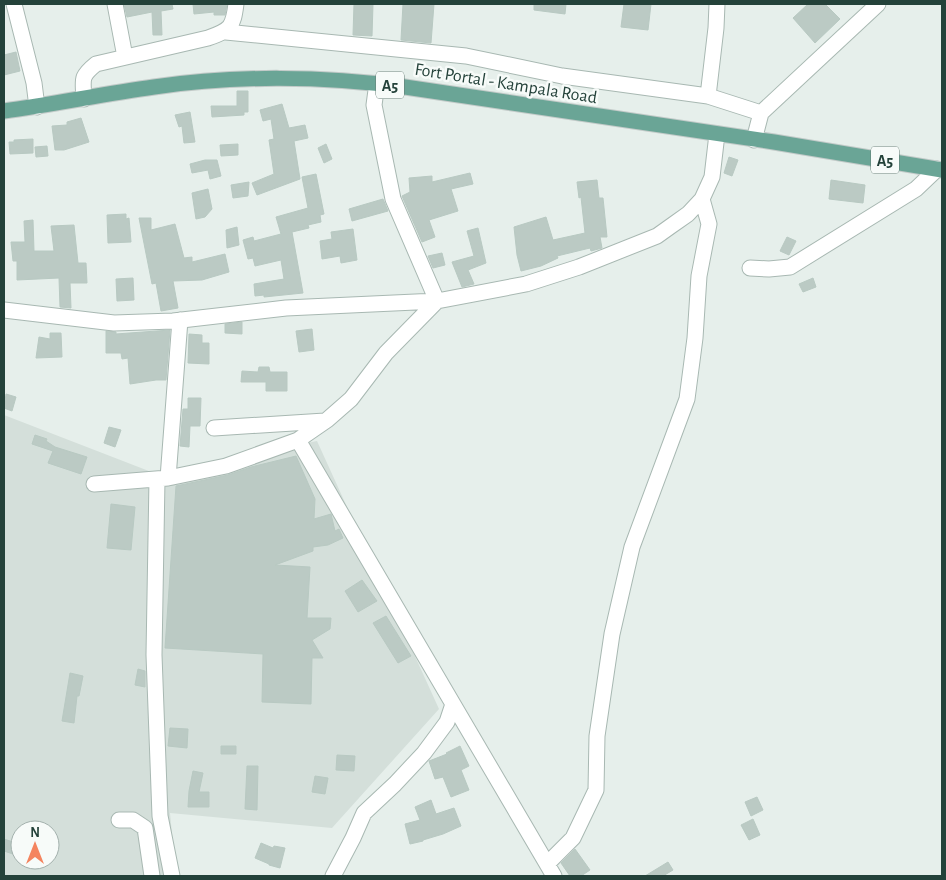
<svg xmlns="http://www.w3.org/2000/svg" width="946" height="880" viewBox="0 0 946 880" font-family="'Alegreya Sans',sans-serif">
	<rect width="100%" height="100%" fill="#e6efeb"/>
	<!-- built -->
	<path fill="#d4dfda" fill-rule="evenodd" d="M4 415 154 473 317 441 439 709 332 828 170 813 176 876H4ZM20 830H50V860H20Z"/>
	<!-- building -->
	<path fill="#bbcac4" stroke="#b8c9c2" d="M124 4H172L173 9 161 11 162 35H153L152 12 127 17Z
		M193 4H227L225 15H214V12L194 14Z
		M354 4H373L372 36 353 35Z
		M403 4H434L431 43 401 40Z
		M534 4H566L565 14 534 10Z
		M624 4H651L648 30 621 27Z
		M808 4H825L840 19 815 43 793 18Z
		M16 52 20 71 4 75V55Z
		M237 91H248V112H244V115L212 117 211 106H237Z
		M282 104 289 128 305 125 308 138 294 141 300 179 257 195 252 183 274 174 269 140 274 139 271 119 263 121 260 110Z
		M190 112 195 142 184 143 182 126 179 127 175 115Z
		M81 118 89 142 64 150H55L52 126 67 125V122Z
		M33 139V153L10 154 9 142H14V140Z
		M238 144V155L221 156 220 145Z
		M326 144 332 159 324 163 318 148Z
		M47 146 48 156 36 157 35 147Z
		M729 157 738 160 732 176 724 173Z
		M205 160H217L221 176 210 179 208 170 192 173 190 164Z
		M470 173 473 184 451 189 458 211 429 220 435 237 422 242 402 196 410 192 409 178 432 176V182Z
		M316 174 324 214 320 215 321 222 308 225 309 228 292 232 303 293 264 297V295L255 296 254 284 284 279 281 260 255 266 253 258 248 259 243 240 253 237 254 241 281 234 276 217 308 208 302 177Z
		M597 180 599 198H603L607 237H600L602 248 591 251 590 248 557 256 558 258 541 266 521 271 517 255 514 227 546 217 553 240 585 233 581 197 579 198 577 182Z
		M831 180 865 185 863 203 829 199Z
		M249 182 248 196 233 198 231 185Z
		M208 189 212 209 205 217 196 219 192 193Z
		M383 199 388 211 352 221 349 209Z
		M126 214V219L129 218 131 242 108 243 107 215Z
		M139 218H151V230L175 224 184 258 192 257V262L225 254 229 272 202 280 173 281 178 308 161 311 156 283 152 284Z
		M33 220 34 251H54L51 226 74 225 78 263H86L87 283H70L71 308 60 307 59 278 17 280V261H13L11 242H25L24 221Z
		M237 227 239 245 227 248 226 230Z
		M478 228 486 263 468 270 474 284 462 287 452 262 474 256 467 231Z
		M353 229 357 260 341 263 340 256 322 259 320 241 332 239 331 232Z
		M787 237 796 241 789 255 780 251Z
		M442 253 445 265 433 268 428 256Z
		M133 278 134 300 117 301 116 279Z
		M813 278 816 287 803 292 799 284Z
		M242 322V334L225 333V324Z
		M312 329 314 350 299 352 296 331Z
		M170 330 166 380H156L130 384 128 358 122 359 121 353H106V331L116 332V334Z
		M50 333H61L62 357 36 358 39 337 50 339Z
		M189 334 202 335V343H209V364L188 363Z
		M259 367H269L270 372H287V391H266V382H241L242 371 258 372Z
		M6 394 16 397 12 411 4 408Z
		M188 398H201L200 426H190L189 447 180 446 183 409H188Z
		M109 427 121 430 115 447 104 443Z
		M35 435 47 439 46 441 55 447 87 457 81 474 48 463 53 451 32 444Z
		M296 456 315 499 314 519 331 514 335 531 339 529 343 538 328 545 313 547V551L275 565 310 567 307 618H331L330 629 312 640 323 658H312L311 704 262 702 263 654 165 648 176 486 228 475 251 467Z
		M111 504 135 507 131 550 107 548Z
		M362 580 377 601 358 612 345 591Z
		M386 616 411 656 398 663 373 623Z
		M138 669 145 671V687L135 685Z
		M70 673 83 676 79 696H77L74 723 62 721Z
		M170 728 188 729 187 748 168 746Z
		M221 746H236V754H221Z
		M460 746 469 766 461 770 469 790 451 797 443 777 435 779 429 761 447 754 446 753Z
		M337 755 355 756 354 771 336 770Z
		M247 766H258L257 810 245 809Z
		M193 771 203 773 199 792H209V807H188L189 791Z
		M315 776 328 778 325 794 312 792Z
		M757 797 763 810 751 816 745 802Z
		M431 800 436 814 454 808 461 826 443 834 423 840V841L410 844 405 824 420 820 415 807Z
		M753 819 760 835 749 840 741 825Z
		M4 839 16 843 13 854 4 851Z
		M261 843 273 848 274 846 285 848 280 868 269 865V864L255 858Z
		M575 849 590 870 581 876H570L561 863Z
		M668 862 673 870 663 876H645Z"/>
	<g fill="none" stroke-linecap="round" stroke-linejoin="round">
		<defs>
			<path id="minor" d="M14 4 34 83 37 107
				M115 4 125 57
				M717 4 716 28 708 96 761 113
				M226 32 466 56 562 76 708 96
				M84 99C83 79 80 77 96 64L208 38C231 30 233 27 236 4
				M754 140 761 113 878 4
				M750 268 769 269 790 267 916 189 937 169
				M4 310 114 323 173 321 286 308 437 301 393 199 374 105 377 83
				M214 428 325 421
				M298 440 554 876
				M168 478 180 320
				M157 479 154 655 160 816 172 876
				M94 484 168 478 226 466 298 440 327 420 351 399 386 353 437 301 526 284 579 267 657 236 671 226 688 214 702 199 712 177 717 134
				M119 820H133L145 828 152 876
				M547 864 573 838 596 790 597 736 612 634 632 547 687 399 695 338 699 276 709 224 702 199
				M333 876 353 838 364 813 395 784 424 753 447 722 453 704"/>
			<path id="major" d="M4 111C54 104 104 94 154 87 235 75 324 76 405 87L774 142 942 170"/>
		</defs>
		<!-- minor casing -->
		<use href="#minor" stroke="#a8b8b2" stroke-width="17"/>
		<!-- major casing -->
		<use href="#major" stroke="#c2cac8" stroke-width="17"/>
		<!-- minor -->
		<use href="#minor" stroke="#fff" stroke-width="15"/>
		<!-- major -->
		<use href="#major" stroke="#6aa596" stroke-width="15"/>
	</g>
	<g text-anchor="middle" stroke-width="5" stroke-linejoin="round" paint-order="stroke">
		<!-- shield labels -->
		<g fill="#f7fbf9" stroke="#637a73" stroke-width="1">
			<rect x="376" y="71.5" width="28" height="27" rx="4"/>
			<rect x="871" y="146.5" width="28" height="27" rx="4"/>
		</g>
		<g font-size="16" font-weight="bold" fill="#24423a">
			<text x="390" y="91">A5</text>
			<text x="885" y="166">A5</text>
		</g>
		<!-- street labels -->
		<g font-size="18" fill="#24423a" stroke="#f7fbf9">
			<text transform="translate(506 83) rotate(9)" y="6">Fort Portal - Kampala Road</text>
		</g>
	</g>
	<!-- border -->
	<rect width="946" height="880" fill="none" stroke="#24423a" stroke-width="10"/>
	<!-- north arrow -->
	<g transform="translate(35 845)"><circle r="24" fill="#f7fbf9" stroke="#a3b1ad"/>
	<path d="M0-4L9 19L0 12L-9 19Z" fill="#f4845f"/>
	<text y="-8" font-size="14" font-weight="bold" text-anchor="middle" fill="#24423a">N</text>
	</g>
</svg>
